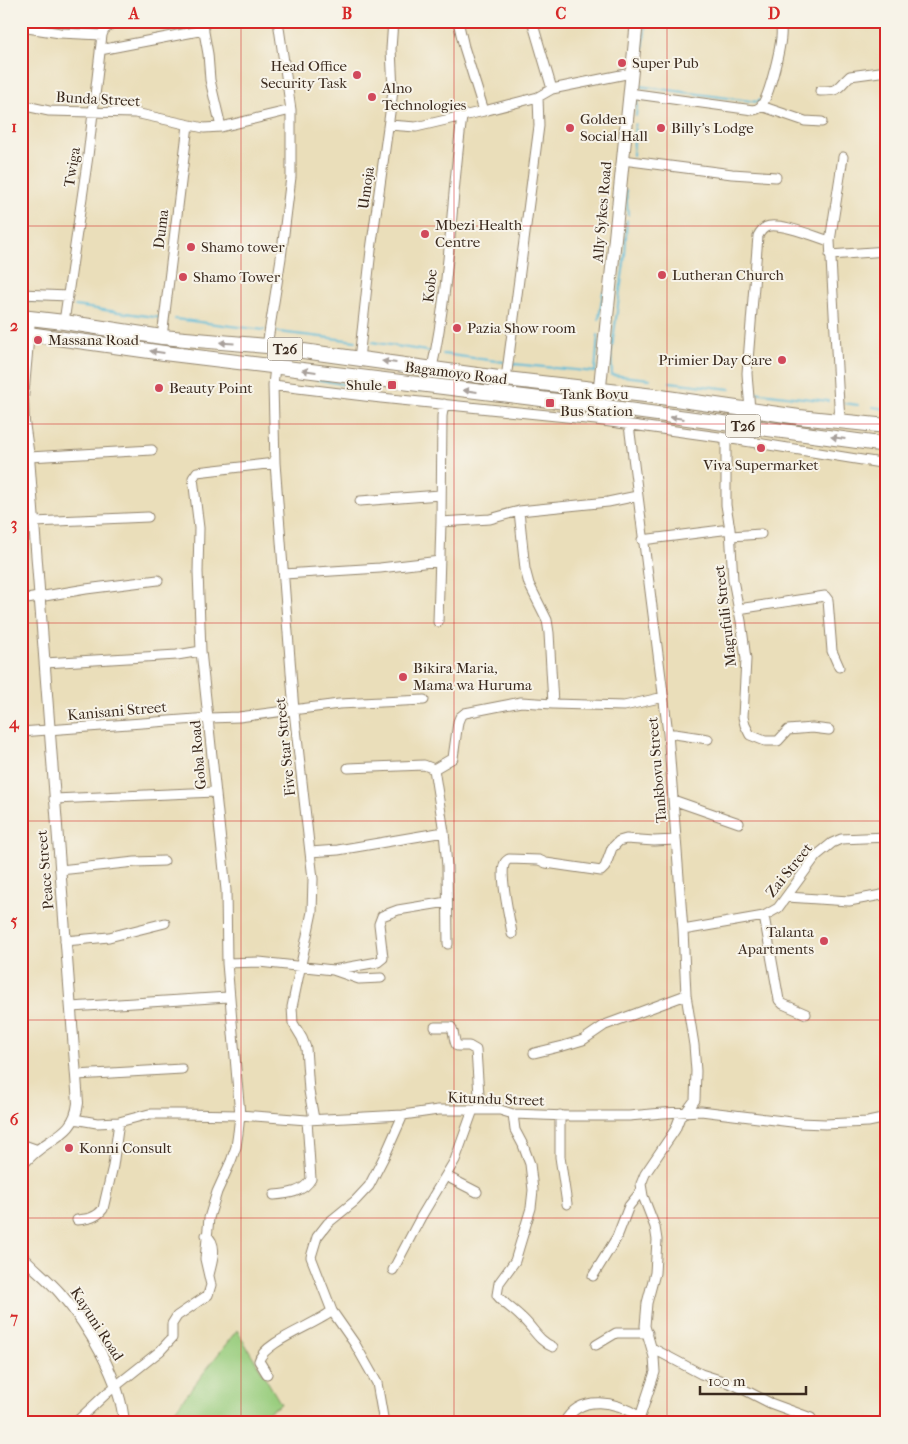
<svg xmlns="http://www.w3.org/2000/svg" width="908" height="1444" viewBox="0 0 908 1444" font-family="'IM FELL French Canon',serif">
	<rect width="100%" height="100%" fill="#f7f3e8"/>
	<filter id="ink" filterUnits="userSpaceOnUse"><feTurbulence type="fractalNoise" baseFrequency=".02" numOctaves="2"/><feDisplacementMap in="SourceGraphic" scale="10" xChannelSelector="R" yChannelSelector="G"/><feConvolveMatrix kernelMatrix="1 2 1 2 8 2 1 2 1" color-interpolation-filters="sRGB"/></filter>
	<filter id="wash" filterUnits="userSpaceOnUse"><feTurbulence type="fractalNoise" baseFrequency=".0096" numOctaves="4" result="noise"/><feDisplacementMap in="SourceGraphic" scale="20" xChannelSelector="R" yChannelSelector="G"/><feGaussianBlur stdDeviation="1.12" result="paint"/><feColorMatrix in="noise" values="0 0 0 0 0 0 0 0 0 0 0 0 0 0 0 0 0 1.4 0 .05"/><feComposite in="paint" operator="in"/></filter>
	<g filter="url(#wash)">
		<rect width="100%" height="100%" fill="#eadeba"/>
		<!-- green -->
		<path fill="#99cd7e" stroke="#6a7c4e" d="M237 1330 281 1404 250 1423H180L171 1415Z"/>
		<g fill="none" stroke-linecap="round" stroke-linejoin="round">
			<!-- stream -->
			<path stroke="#5bbbd9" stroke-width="2" d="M646 21 639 86 758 102 759 100
				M768 77 776 43
				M636 116 638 96
				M633 156 635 124
				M626 190 628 215
				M627 220 625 256 611 354 612 375 650 379
				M21 300 62 303
				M75 306 162 318
				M175 319 264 330
				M599 319 603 292
				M278 332 356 341
				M372 342 432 352
				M443 354 504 362
				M514 364 595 372 598 335
				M304 377 347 385 420 391
				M670 382 730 389
				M753 392 828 401
				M844 403 858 405
				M873 407 887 409"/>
		</g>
	</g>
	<g filter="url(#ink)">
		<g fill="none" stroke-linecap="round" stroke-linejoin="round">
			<defs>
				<path id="minor" d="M202 21 208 54 210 80 221 127
					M458 21 464 47 484 111
					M532 21 552 89
					M21 27 60 33 102 35
					M100 50 204 30
					M820 91C841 91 836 89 850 76L887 71
					M629 93 753 110C756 109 757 110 760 107 769 99 783 41 781 28 780 26 779 24 778 21
					M21 105 49 111 135 113 204 128 221 127 291 110
					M761 106 805 121 822 122
					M389 125 416 127 484 111 538 97 552 89 631 73
					M623 160 732 174 776 177
					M830 255 887 251
					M21 294 68 296
					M64 322 88 156 102 35 104 30 115 21
					M162 337 188 125
					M267 346 281 258 291 177V110L278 21
					M359 359 371 250 393 91 391 49 393 21
					M275 367 273 385 275 463 294 711 313 879 312 912 292 1007 293 1023 302 1038 306 1048 309 1091 314 1119
					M432 368C450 285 451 200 462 117
					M506 379 539 126 538 97
					M273 385 381 398 596 420 726 438 887 464
					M840 422 830 241 843 157
					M629 425 668 733 683 930 686 995 694 1045 696 1071 695 1100 686 1112 680 1117 675 1130 645 1174 641 1184 643 1196 655 1227 657 1240 655 1273 647 1303 645 1326 654 1357 655 1372 638 1423
					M750 427C751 409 748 391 747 373L758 236C760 232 762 229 766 227 778 221 816 237 830 241
					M726 438V505L730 529 733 580 741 621 746 659 743 717 745 725 750 735 765 741H778L788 730 812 728 829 730
					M29 457 152 450
					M360 501 440 495
					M519 511 525 569 529 584 547 620 549 633 553 704 624 706 664 697
					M34 522 148 517
					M441 522 490 519 519 511 608 502 637 496
					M731 536 761 534
					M642 540 730 529
					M284 574 380 568 440 561
					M21 600 86 589 158 580
					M738 609 825 596 828 600 832 651 839 667
					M438 622 441 522 442 416 444 404
					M45 663 177 655 201 651
					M21 732 209 718 239 717 339 704 424 700
					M668 733 708 739
					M348 768 424 765 434 769
					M434 769 444 832 447 866 448 944
					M434 769 453 758 458 722 460 717 465 713 521 702 553 704
					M54 799 215 792
					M673 800 739 823
					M310 852 338 850 444 832
					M60 870 135 862 164 861
					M787 897 849 901 887 894
					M764 916 779 1000 783 1004 806 1014
					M683 930 764 916 778 908 816 856 832 843 841 839 887 837
					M512 934C510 919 500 878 504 865 505 861 506 861 509 859L539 860 546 863 601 871 605 867 612 848 619 841 626 839 654 841 676 840
					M65 941 109 937 165 923
					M227 963 259 962 333 970 378 962 383 958 379 924 382 916 398 910 447 902
					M333 970 359 979 381 978
					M71 1007 228 997
					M435 1027H451C455 1033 453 1040 457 1046H469L476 1050 480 1110
					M534 1053 563 1046 583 1040 605 1025 686 995
					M76 1075 182 1069
					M513 1114 515 1130 523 1145 530 1164 533 1190 531 1208 515 1261 499 1283 497 1295C504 1304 513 1309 521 1317 533 1327 538 1341 553 1347
					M560 1115V1157L567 1204
					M74 1119 97 1123 119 1122 149 1114H178L240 1115 307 1120 403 1115 438 1110H500L513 1114 567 1116H629L663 1113 701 1111 800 1123 825 1124 868 1122 887 1118
					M21 1144 38 1150
					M446 1176 477 1192
					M274 1195C288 1194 304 1192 311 1179L307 1120
					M77 1220C88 1219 96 1218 103 1209L113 1166 119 1122
					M206 1235C219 1245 212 1261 209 1275
					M393 1270 421 1217 455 1160 473 1110
					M593 1276 617 1237 629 1206 642 1190
					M596 1345 616 1333H648
					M652 1348 701 1374 735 1385 770 1403 811 1418
					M267 1374 259 1361C263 1342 317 1324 332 1311
					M75 1423 107 1393 160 1351 172 1338V1324L177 1316 208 1295 211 1285 205 1259 209 1218 217 1192 231 1161 236 1147 238 1133 240 1115 227 963 226 890 201 651 198 572 199 528 193 478 197 472 275 463
					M384 1423 377 1383 355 1344 332 1311 311 1257 317 1237 328 1223 355 1201 369 1186 387 1151 403 1115
					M564 1423C580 1393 616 1401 640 1417
					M881 1423 887 1414"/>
				<path id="tertiary" d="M21 1166C26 1161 32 1154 38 1150 57 1135 75 1131 78 1103L29 457 24 422 23 399 30 319
					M21 1255C33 1268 48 1279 60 1293 88 1325 121 1380 124 1423"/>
				<path id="secondary" d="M598 406 637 21"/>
				<path id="trunk" d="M21 317 64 322 162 337 267 346 506 379 654 396 799 417 887 426
					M21 333 164 353 598 406 887 445"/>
			</defs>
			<!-- minor casing -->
			<use href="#minor" stroke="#92846c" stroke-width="11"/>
			<!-- tertiary casing -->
			<use href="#tertiary" stroke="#92846c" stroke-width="12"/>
			<!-- secondary casing -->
			<use href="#secondary" stroke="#92846c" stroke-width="14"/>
			<!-- trunk casing -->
			<use href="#trunk" stroke="#92846c" stroke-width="16"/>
			<!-- minor -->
			<use href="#minor" stroke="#fff" stroke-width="9"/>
			<!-- tertiary -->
			<use href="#tertiary" stroke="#fff" stroke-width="10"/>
			<!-- secondary -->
			<use href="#secondary" stroke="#fff" stroke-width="12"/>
			<!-- trunk -->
			<use href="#trunk" stroke="#fff" stroke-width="14"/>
		</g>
		<!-- one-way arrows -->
		<defs><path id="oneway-solid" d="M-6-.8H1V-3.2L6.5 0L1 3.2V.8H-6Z" transform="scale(1.25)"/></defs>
		<g fill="#a79f9a">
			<use href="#oneway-solid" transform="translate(227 343) rotate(-176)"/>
			<use href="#oneway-solid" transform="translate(157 352) rotate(-172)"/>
			<use href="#oneway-solid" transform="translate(389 362) rotate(-173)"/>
			<use href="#oneway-solid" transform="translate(309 371) rotate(-173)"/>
			<use href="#oneway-solid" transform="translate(470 391) rotate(-173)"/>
			<use href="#oneway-solid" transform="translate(677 418) rotate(-173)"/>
			<use href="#oneway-solid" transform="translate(838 438) rotate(-172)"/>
		</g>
	</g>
	<!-- grid -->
	<path fill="none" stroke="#d62828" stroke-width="1" stroke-opacity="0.55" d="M241 21V1423M454 21V1423M667 21V1423M21 226H887M21 424H887M21 623H887M21 821H887M21 1020H887M21 1218H887"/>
	<!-- markers -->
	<g fill="#d1495b" stroke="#f7f3e8" stroke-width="2">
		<circle cx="622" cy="63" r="5"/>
		<circle cx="357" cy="75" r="5"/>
		<circle cx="372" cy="97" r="5"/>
		<circle cx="570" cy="128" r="5"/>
		<circle cx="661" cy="128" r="5"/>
		<circle cx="425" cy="234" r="5"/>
		<circle cx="191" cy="247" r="5"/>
		<circle cx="662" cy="275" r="5"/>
		<circle cx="183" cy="277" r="5"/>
		<circle cx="457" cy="328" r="5"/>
		<circle cx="38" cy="340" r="5"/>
		<circle cx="782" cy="360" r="5"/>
		<rect x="387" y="380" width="10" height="10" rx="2.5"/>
		<circle cx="159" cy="388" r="5"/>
		<rect x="545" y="398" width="10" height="10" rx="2.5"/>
		<circle cx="761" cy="448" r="5"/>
		<circle cx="403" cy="677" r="5"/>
		<circle cx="824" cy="941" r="5"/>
		<circle cx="69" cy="1148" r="5"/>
	</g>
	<g text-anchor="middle" stroke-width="4" stroke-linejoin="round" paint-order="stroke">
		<!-- shield labels -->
		<g fill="#f7f3e8" stroke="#73665b" stroke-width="1">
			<rect x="267.5" y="337.5" width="35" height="23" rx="4"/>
			<rect x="725.5" y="414.5" width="35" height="23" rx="4"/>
		</g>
		<g font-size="14" font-weight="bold" fill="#3b2a1e">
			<text x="285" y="354">T26</text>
			<text x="743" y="431">T26</text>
		</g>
		<!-- poi labels -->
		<g font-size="15" fill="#3b2a1e" stroke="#f7f3e8" text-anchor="start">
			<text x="632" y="68">Super Pub</text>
			<text x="347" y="71" text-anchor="end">Head Office<tspan x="347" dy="17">Security Task</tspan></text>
			<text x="382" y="93">Alno<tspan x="382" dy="17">Technologies</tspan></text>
			<text x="580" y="124">Golden<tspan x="580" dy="17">Social Hall</tspan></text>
			<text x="671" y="133">Billy's Lodge</text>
			<text x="435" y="230">Mbezi Health<tspan x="435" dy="17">Centre</tspan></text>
			<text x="201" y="252">Shamo tower</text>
			<text x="672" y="280">Lutheran Church</text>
			<text x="193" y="282">Shamo Tower</text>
			<text x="467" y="333">Pazia Show room</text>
			<text x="48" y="345">Massana Road</text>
			<text x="772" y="365" text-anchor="end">Primier Day Care</text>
			<text x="382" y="390" text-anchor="end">Shule</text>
			<text x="169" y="393">Beauty Point</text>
			<text x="560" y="399">Tank Bovu<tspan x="560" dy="17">Bus Station</tspan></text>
			<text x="761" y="470" text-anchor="middle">Viva Supermarket</text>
			<text x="413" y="673">Bikira Maria,<tspan x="413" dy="17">Mama wa Huruma</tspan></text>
			<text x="814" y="937" text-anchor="end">Talanta<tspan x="814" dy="17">Apartments</tspan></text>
			<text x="79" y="1153">Konni Consult</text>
		</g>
		<!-- street labels -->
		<g font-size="15" fill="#3b2a1e" stroke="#f7f3e8">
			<text transform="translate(98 99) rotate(3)" y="5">Bunda Street</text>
			<text transform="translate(72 167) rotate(-81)" y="5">Twiga</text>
			<text transform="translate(366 188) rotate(-82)" y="5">Umoja</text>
			<text transform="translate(602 212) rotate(-85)" y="5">Ally Sykes Road</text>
			<text transform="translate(161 229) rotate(-83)" y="5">Duma</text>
			<text transform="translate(430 286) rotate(-83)" y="5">Kobe</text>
			<text transform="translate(456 373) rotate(7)" y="5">Bagamoyo Road</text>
			<text transform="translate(725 616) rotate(-97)" y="5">Magufuli Street</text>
			<text transform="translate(117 711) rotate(-5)" y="5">Kanisani Street</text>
			<text transform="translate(285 747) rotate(-96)" y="5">Five Star Street</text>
			<text transform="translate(198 755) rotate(-95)" y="5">Goba Road</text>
			<text transform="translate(657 770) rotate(-95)" y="5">Tankbovu Street</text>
			<text transform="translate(45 870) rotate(-95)" y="5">Peace Street</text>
			<text transform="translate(789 870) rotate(-51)" y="5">Zai Street</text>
			<text transform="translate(496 1099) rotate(2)" y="5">Kitundu Street</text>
			<text transform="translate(97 1324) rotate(57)" y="5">Kayuni Road</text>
		</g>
	</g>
	<!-- margin -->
	<rect width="908" height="1444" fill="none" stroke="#f7f3e8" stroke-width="55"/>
	<!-- scale -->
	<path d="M700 1386v8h106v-8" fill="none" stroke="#3b2a1e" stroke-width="2.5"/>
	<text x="708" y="1386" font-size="15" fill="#3b2a1e" stroke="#f7f3e8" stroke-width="4" paint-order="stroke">100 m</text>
	<rect x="28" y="28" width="852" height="1388" fill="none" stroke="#d62828" stroke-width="2"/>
	<g font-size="16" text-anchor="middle" font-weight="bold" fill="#d62828">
		<text x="134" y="19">A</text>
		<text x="347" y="19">B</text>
		<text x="561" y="19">C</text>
		<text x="774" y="19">D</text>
		<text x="14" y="132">1</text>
		<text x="14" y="331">2</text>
		<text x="14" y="529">3</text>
		<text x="14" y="728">4</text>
		<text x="14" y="926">5</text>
		<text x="14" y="1125">6</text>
		<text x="14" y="1323">7</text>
	</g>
</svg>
